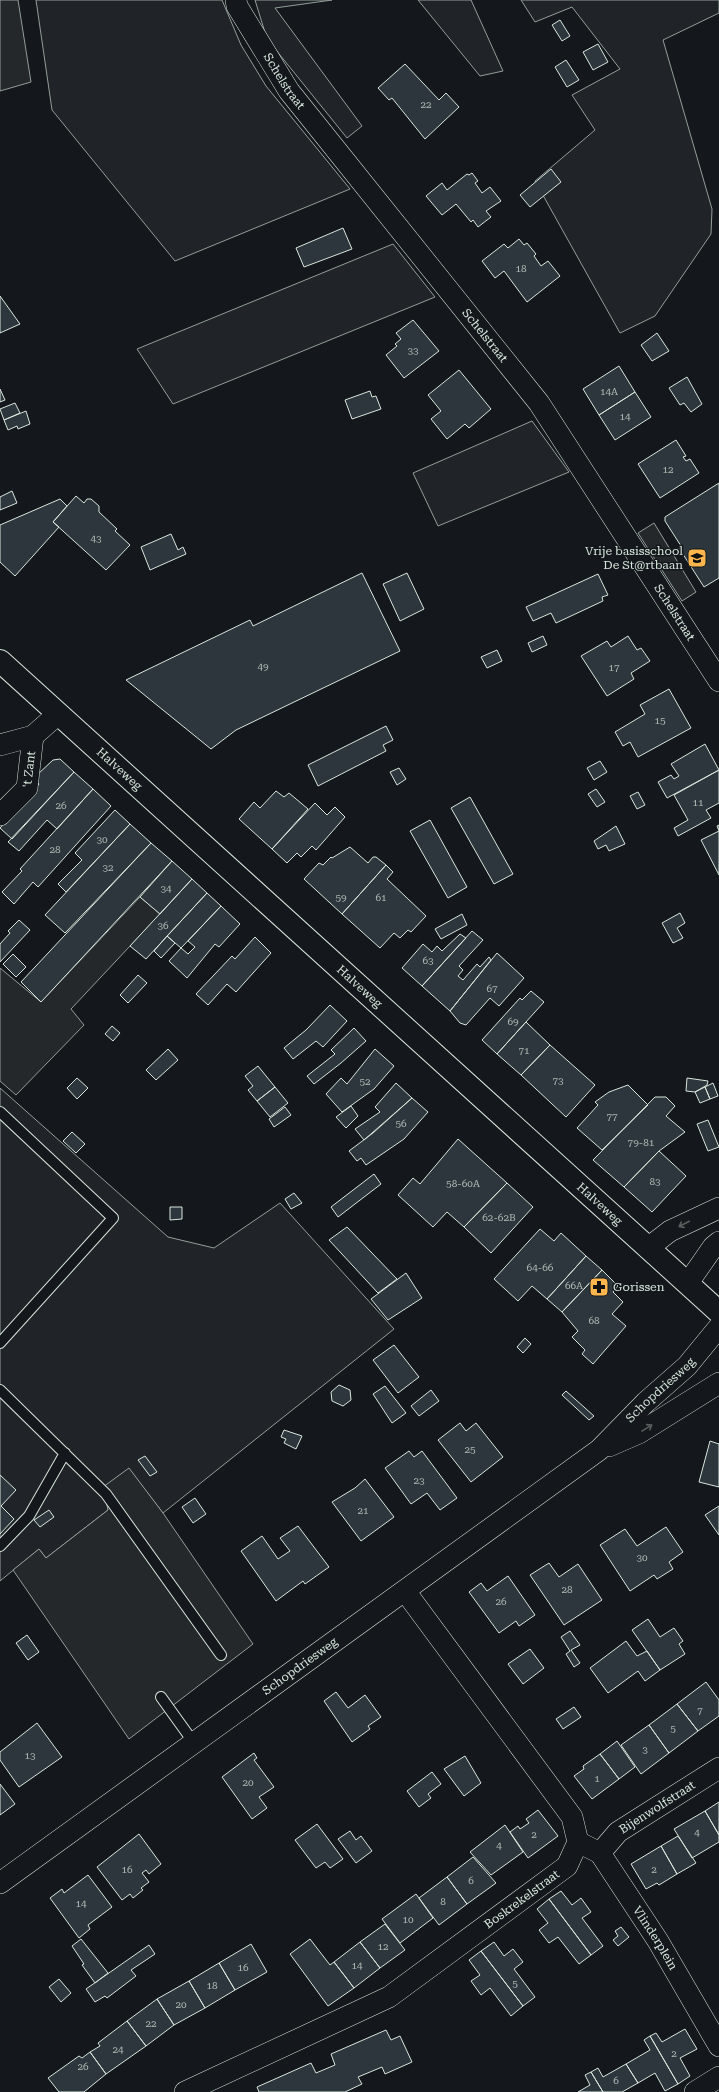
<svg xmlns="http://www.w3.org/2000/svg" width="719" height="2092" viewBox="0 0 719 2092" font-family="'Roboto Serif',serif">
	<rect width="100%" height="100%" fill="#14181c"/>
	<!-- green -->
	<path fill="#202428" stroke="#939e99" d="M36 0H222L241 45 266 86 350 189 175 261 52 110Z
		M255 0H332L275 8 362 126 347 138 267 39Z
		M418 0H471L503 71 480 76Z
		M521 0H719V13L663 40 712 209 711 234 655 316 620 333 535 181 595 130 572 95 620 69 572 7 535 22Z
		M393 244 435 297 173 404 137 349Z
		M532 421 569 472 438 526 413 473Z
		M0 1088 168 1237 214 1248 280 1203 394 1329 163 1513 129 1469 108 1510 46 1558 39 1549 0 1581Z"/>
	<!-- parking -->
	<path fill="#24282b" stroke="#939e99" d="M0 0H18L31 82 0 91Z
		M654 523 696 592 682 601 638 533Z
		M140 897 160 914 71 1009 84 1025 16 1095 0 1081V968L41 1002Z
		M129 1468 163 1513 253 1644 129 1739 13 1570 39 1549 46 1558 108 1510 103 1487Z"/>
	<!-- building -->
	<path fill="#2c363c" stroke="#d8e6dc" d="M560 20 570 36 562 41 552 25Z
		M598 44 608 62 593 70 583 52Z
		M566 60 579 80 567 87 555 67Z
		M405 64 439 100 446 93 459 107 425 139 392 98 389 100 378 88Z
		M551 169 561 182 530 207 520 195Z
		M472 173 478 181 475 183 482 193 490 187 501 201 486 211 491 217 478 227 473 220 471 222 456 204 442 215 426 196 442 183 447 190 467 174 469 175Z
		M343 228 352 249 304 267 296 248Z
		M519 239 524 245 527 243 536 254 534 256 541 266 548 261 560 276 527 302 504 271 495 278 482 261 504 244 508 248Z
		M0 296 20 324 0 333Z
		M413 320 439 351 404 378 386 355 397 346 395 344 401 339 396 333Z
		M657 333 669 351 652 361 641 345Z
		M619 366 635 392 599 415 583 389Z
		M459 370 491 409 469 428 465 424 447 439 431 419 441 411 428 395Z
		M687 377 702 404 691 412 684 403 680 405 669 388Z
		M0 389 5 400 0 402Z
		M370 391 372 397 376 396 381 409 352 419 345 400Z
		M635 392 651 417 615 440 599 415Z
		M15 403 20 413 4 420 0 409Z
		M26 411 30 424 18 429 17 426 8 430 4 420Z
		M676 440 686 456 683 457 686 461 690 459 699 473 660 498 638 464Z
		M719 483V578L704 587 679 548 681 546 665 521V517Z
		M12 491 17 503 0 510V497Z
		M76 496 84 503 87 499H91L99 506V512L117 529 115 531 130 545 106 570 53 522Z
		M60 499 67 506 53 522 59 527 15 576 0 562V525Z
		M171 534 178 550 183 547 186 554 150 570 141 547Z
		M362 573 400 651 236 730 211 749 126 680 250 620 253 626Z
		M407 573 424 609 400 621 383 584Z
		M598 574 608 595 602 597 603 601 556 623 551 613 533 621 526 607Z
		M543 636 547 645 532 652 528 643Z
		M628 636 637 650 641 648 650 661 631 673 634 679 607 696 581 656 607 641 611 647Z
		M497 650 502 661 487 668 481 657Z
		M669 689 691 728 638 757 630 742 623 746 615 732 645 714 640 705Z
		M386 726 393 740 383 745 386 751 318 786 308 765Z
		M705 744 719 770 667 798 658 782 671 775 674 779 679 776 671 764Z
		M60 759 74 772 12 839 0 828 39 784 35 780 37 775 53 760Z
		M600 761 607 772 594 780 587 768Z
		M399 768 406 779 397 785 390 772Z
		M719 770V803L706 810 711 818 678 836 674 828 688 820 674 795Z
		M74 772 93 789 57 829 47 820 19 851 8 842Z
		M93 789 111 806 38 887 33 882 14 904 2 892 22 871 20 869Z
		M596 789 605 802 597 807 588 794Z
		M276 791 284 797 289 793 308 809 272 849 239 819 254 802 260 808Z
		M638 792 645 805 637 809 630 796Z
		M470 797 513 874 494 884 451 808Z
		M315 803 327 815 335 807 345 817 316 850 312 846 301 857 297 853 287 863 272 849Z
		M115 810 130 824 66 892 58 884 82 860 75 853Z
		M430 820 467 887 448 898 410 831Z
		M130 824 151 843 65 933 45 915Z
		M719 825V875L701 840 719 831 717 826Z
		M616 826 625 844 609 851 606 845 598 849 594 841Z
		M151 843 172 861 41 1002 21 982Z
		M350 847 368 863 373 857H376L386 865 342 914 304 879 319 863 323 865 331 857 332 858Z
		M172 861 192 879 160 914 140 897Z
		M386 865 393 872 387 879 426 916 411 932 408 930 400 938 394 933 380 948 342 914Z
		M192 879 207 893 146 959 130 946Z
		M207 893 221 906 181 948 167 936Z
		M221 906 240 924 219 947 215 944 187 978 169 961 181 948 188 954 195 947 188 941Z
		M680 913 685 923 677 928 683 938 673 943 662 923Z
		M462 914 467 925 441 939 435 929Z
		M19 920 30 930 0 962V944L10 933 8 931Z
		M472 931 483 940 459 966 463 970 458 976 463 980 477 964 480 967 489 957 491 960 450 1011 422 986Z
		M460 934 466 938 422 986 402 968 423 944 432 952 437 946 442 951Z
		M167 936 175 943 161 958 154 951Z
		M255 937 271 953 236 992 227 984 208 1005 196 994 232 956 235 959Z
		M497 953 524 978 499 1006 490 998 466 1025 460 1023 450 1011Z
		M13 954 26 967 16 977 3 964Z
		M138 975 147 983 128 1003 120 995Z
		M531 991 544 1002 497 1054 482 1040 520 998 522 1000Z
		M330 1005 347 1021 323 1047 316 1041 293 1059 284 1048 306 1030Z
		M526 1022 550 1045 521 1075 497 1054Z
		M112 1026 120 1033 113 1041 105 1034Z
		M354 1028 366 1041 341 1063 314 1084 307 1076 335 1054 331 1050Z
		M550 1045 595 1085 566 1117 521 1075Z
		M168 1049 178 1060 156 1080 146 1070Z
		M375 1049 394 1066 374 1089 342 1112 326 1094 341 1078 347 1084Z
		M258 1066 275 1087 257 1101 248 1090 253 1086 245 1076Z
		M77 1078 88 1088 77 1099 67 1088Z
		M687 1078 708 1081 707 1085 695 1092 686 1091Z
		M396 1083 412 1098 364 1140 355 1129 380 1112 375 1107Z
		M713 1083 718 1096 710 1099 705 1087Z
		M628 1085 648 1105 602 1150 577 1128 598 1105 595 1102 609 1092Z
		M275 1087 288 1103 270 1117 257 1101Z
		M705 1087 710 1099 700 1103 695 1092Z
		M655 1097H666L675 1106 666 1116 685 1132 659 1151 624 1187 593 1160Z
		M412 1098 428 1112 404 1139 366 1165 361 1158 357 1161 349 1151 373 1133Z
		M351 1106 358 1116 346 1128 336 1117Z
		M285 1107 291 1115 274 1127 269 1119Z
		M708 1120 719 1147 708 1151 697 1124Z
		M72 1132 85 1144 76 1153 63 1141Z
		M458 1139 507 1183 464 1227 447 1212 433 1227 398 1195 413 1178 420 1184Z
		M659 1151 686 1176 652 1212 624 1187Z
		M374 1174 381 1184 338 1217 331 1207Z
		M507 1183 533 1207 491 1253 464 1227Z
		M294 1193 302 1203 291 1209 285 1199Z
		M170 1207H182V1219L170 1220Z
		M347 1227 397 1279 378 1293 329 1240Z
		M540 1229 554 1241 561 1233 586 1256 547 1299 532 1286 518 1301 494 1279Z
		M586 1256 602 1270 562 1312 547 1299Z
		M602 1270 618 1286 613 1292 623 1302 612 1314 626 1326 593 1364 582 1354 585 1350 572 1337 578 1331 562 1312Z
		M406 1273 422 1298 388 1320 371 1299Z
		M525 1338 531 1344 523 1353 517 1347Z
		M394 1345 419 1377 398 1393 373 1360Z
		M339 1385 350 1390 351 1400 343 1406 332 1401 331 1392Z
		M385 1386 406 1413 392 1423 373 1394Z
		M431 1390 439 1401 419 1416 411 1406Z
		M566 1391 594 1416 589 1420 562 1395Z
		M460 1423 466 1431 476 1423 503 1457 471 1482 438 1440Z
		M284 1430 302 1436 296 1449 284 1443 286 1439 281 1437Z
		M710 1441 719 1444V1487L699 1482Z
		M409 1451 414 1457 422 1451 457 1498 440 1510 427 1493 411 1504 385 1468Z
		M145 1456 157 1472 150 1476 138 1460Z
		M0 1475 16 1490 1 1506 14 1519 0 1534Z
		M365 1479 394 1517 361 1541 332 1502 355 1488Z
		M195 1498 206 1514 193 1523 182 1507Z
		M719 1506V1535L705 1515Z
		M49 1510 54 1517 40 1527 34 1520Z
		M298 1526 329 1567 305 1584 303 1581 276 1601 241 1551 262 1536 278 1559 290 1551 280 1538Z
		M666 1527 683 1552 669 1562 673 1569 657 1579 654 1575 630 1591 600 1545 625 1529 637 1546Z
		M549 1563 559 1577 578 1564 602 1600 564 1625 530 1575Z
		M508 1576 535 1615 519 1626 516 1621 499 1633 469 1592 481 1583 487 1591Z
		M648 1619 660 1637 674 1628 683 1641 679 1644 685 1654 660 1670 632 1630Z
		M570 1631 580 1645 571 1650 580 1663 574 1667 566 1654 570 1651 561 1637Z
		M27 1635 39 1652 28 1660 16 1643Z
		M626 1641 637 1656 647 1651 660 1670 645 1681 638 1671 608 1693 590 1668Z
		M530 1649 544 1668 523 1684 508 1664Z
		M706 1682 719 1700V1716L698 1731 677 1704Z
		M336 1692 348 1708 365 1695 381 1717 368 1726 370 1729 352 1742 324 1701Z
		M677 1704 698 1731 669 1753 649 1725Z
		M574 1707 581 1717 563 1729 556 1719Z
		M37 1723 62 1757 19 1787 0 1760V1752Z
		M649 1725 669 1753 641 1774 621 1745Z
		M617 1741 635 1767 619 1779 600 1754Z
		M254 1753 257 1758 254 1760 274 1787 259 1797 267 1808 252 1819 222 1777Z
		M600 1754 619 1779 592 1799 574 1776 584 1769 583 1766Z
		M465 1756 481 1783 464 1796 444 1769Z
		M432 1772 441 1784 428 1794 431 1798 419 1807 407 1791Z
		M0 1784 15 1804 0 1815Z
		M719 1802V1835L705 1811Z
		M538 1810 558 1836 528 1858 510 1832 518 1826 520 1829 529 1823 526 1819Z
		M705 1811 719 1835V1842L692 1858 674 1829Z
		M317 1824 343 1859 330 1868 325 1862 316 1868 295 1840Z
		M505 1825 523 1852 491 1875 470 1852Z
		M350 1831 356 1840 361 1836 372 1851 356 1863 338 1839Z
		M139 1834 161 1864 149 1874 146 1870 142 1873 149 1882 141 1888 143 1890 133 1898 130 1894 122 1900 97 1867Z
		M678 1836 696 1863 677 1874 661 1846Z
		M661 1846 677 1874 659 1885 657 1883 646 1889 631 1864Z
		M473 1857 496 1883 467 1904 447 1877Z
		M88 1875 112 1907 88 1925 90 1929 79 1938 50 1898 62 1889 64 1893Z
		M447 1877 467 1904 439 1925 419 1898Z
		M561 1891 572 1905 581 1898 591 1912 582 1918 603 1946 591 1955 549 1899Z
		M416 1894 433 1918 400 1943 382 1919Z
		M549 1899 591 1955 579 1964 558 1937 549 1943 539 1930 548 1923 537 1909Z
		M385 1924 405 1950 380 1968 360 1942Z
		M621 1927 629 1937 618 1946 613 1940 618 1936 615 1931Z
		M81 1939 108 1973 95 1983 82 1965 84 1964 72 1946Z
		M310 1939 330 1965 334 1962 354 1988 328 2006 290 1954Z
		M360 1942 380 1968 354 1988 334 1962Z
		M494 1942 504 1956 513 1949 523 1962 514 1969 535 1997 523 2006 481 1951Z
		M251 1944 267 1972 235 1990 219 1963Z
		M149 1945 155 1954 131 1970 136 1976 107 1998 105 1996 95 2002 86 1989Z
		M481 1951 523 2006 511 2016 490 1988 481 1995 471 1981 480 1975 469 1960Z
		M219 1963 235 1990 205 2008 189 1981Z
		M59 1979 71 1993 61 2002 49 1987Z
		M189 1981 205 2008 174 2025 157 1999Z
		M157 1999 174 2025 146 2046 127 2021Z
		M127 2021 146 2046 106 2074 90 2052 100 2046 98 2043Z
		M685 2029 697 2049 680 2058 690 2076 678 2084 650 2036 656 2033 662 2042Z
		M386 2030 391 2040 400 2036 412 2062 385 2074 382 2067 358 2077 362 2084 345 2092H259L257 2087 311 2063 316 2073 335 2065 331 2054Z
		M650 2036 678 2084 665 2091 655 2073 638 2083 626 2064 650 2050 644 2040Z
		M90 2052 106 2074 84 2092H59L48 2078 79 2056 82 2058Z
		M626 2064 638 2083 622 2092H603L591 2072 598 2068 603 2077Z
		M591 2072 603 2092H578L590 2085 585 2075Z"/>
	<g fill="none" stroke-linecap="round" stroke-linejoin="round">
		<defs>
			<path id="service" d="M0 1112 113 1218 0 1343
				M0 1390 106 1494 221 1655
				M0 1546 29 1516 65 1453
				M161 1697 194 1743"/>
			<g id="minor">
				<path id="s1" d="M236 0 237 6 289 91 539 403 719 681"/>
				<path d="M0 745 33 736 58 714"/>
				<path id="s2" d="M0 815 27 788 33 736"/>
				<path d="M648 1248 670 1231 719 1208"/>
				<path d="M688 1283 713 1247 719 1242"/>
				<path d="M609 1446 639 1433 719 1383"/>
				<path id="s3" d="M578 1842 600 1853 658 1941 719 2046"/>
				<path id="s4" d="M600 1853 618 1832 719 1768"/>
				<path id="s5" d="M0 1883 599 1450 646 1402 687 1366 719 1327"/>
				<path id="s6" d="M185 2092 389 1997 567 1866 578 1842 572 1817 405 1591"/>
				<path d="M695 2092 719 2077"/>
			</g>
			<g id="primary">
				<path id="s7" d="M0 661 719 1312"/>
			</g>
		</defs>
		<!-- service casing -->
		<use href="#service" stroke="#d8e6dc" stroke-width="12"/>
		<!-- minor casing -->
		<use href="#minor" stroke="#d8e6dc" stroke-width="22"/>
		<!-- primary casing -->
		<use href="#primary" stroke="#d8e6dc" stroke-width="24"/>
		<!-- service -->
		<use href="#service" stroke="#14181c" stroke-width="10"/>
		<!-- minor -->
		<use href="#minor" stroke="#14181c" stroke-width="21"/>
		<!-- primary -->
		<use href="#primary" stroke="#14181c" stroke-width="22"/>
	</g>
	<!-- one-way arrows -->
	<defs><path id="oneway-shaft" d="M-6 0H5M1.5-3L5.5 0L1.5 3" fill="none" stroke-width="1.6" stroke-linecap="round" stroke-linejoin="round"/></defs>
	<g stroke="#59605f">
		<use href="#oneway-shaft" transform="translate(684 1224) rotate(153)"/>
		<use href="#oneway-shaft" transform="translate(647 1428) rotate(-32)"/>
	</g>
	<!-- icons -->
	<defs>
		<symbol id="school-square" viewBox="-11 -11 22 22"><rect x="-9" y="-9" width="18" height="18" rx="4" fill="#ffb74d" stroke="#14181c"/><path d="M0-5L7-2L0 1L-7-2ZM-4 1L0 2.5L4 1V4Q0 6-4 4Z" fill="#111"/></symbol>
		<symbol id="pharmacy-square" viewBox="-11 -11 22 22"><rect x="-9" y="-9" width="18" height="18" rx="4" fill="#ffb74d" stroke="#14181c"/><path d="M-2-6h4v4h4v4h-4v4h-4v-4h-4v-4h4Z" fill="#111"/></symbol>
	</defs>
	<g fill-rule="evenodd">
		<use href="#school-square" x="686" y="547" width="22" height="22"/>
		<use href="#pharmacy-square" x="588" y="1276" width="22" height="22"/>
	</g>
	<g text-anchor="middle" stroke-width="3" stroke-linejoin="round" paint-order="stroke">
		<!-- number labels -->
		<g font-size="10" fill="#adbab4">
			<text x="426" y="108">22</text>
			<text x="521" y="272">18</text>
			<text x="413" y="354">33</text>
			<text x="609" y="395">14A</text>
			<text x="625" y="420">14</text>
			<text x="668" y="473">12</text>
			<text x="96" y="542">43</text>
			<text x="263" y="670">49</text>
			<text x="614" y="671">17</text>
			<text x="660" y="724">15</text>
			<text x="698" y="806">11</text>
			<text x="61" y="809">26</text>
			<text x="102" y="843">30</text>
			<text x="55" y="853">28</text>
			<text x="108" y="871">32</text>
			<text x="166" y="892">34</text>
			<text x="341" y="901">59</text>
			<text x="381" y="901">61</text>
			<text x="163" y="929">36</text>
			<text x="428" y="964">63</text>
			<text x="492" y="992">67</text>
			<text x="513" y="1025">69</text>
			<text x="524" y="1054">71</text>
			<text x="558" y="1084">73</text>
			<text x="365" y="1085">52</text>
			<text x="612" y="1120">77</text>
			<text x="401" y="1127">56</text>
			<text x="641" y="1146">79-81</text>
			<text x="655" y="1185">83</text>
			<text x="463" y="1187">58-60A</text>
			<text x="499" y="1221">62-62B</text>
			<text x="540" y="1271">64-66</text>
			<text x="574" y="1289">66A</text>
			<text x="594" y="1324">68</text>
			<text x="470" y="1453">25</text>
			<text x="419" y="1484">23</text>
			<text x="363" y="1514">21</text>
			<text x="642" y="1561">30</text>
			<text x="567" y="1593">28</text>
			<text x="501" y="1605">26</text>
			<text x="700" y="1714">7</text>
			<text x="673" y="1732">5</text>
			<text x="645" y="1753">3</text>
			<text x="30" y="1759">13</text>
			<text x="597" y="1782">1</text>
			<text x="248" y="1786">20</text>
			<text x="697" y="1836">4</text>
			<text x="534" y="1838">2</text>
			<text x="499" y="1849">4</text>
			<text x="127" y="1873">16</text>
			<text x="654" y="1873">2</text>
			<text x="471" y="1884">6</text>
			<text x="443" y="1905">8</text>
			<text x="81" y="1907">14</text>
			<text x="408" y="1923">10</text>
			<text x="383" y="1950">12</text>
			<text x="357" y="1969">14</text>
			<text x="243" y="1971">16</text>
			<text x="515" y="1987">5</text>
			<text x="212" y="1989">18</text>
			<text x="181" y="2008">20</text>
			<text x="151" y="2027">22</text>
			<text x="118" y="2053">24</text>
			<text x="674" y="2057">2</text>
			<text x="83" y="2070">26</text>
			<text x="616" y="2084">6</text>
		</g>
		<!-- street labels -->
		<g font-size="12" fill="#d8e6dc" stroke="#14181c">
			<text dy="4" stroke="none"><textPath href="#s1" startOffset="95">Schelstraat</textPath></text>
			<text dy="4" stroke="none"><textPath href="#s1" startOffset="419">Schelstraat</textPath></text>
			<text dy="4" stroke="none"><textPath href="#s1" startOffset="755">Schelstraat</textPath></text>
			<text dy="4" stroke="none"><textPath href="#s2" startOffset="57">'t Zant</textPath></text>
			<text dy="4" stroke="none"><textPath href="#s7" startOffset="161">Halveweg</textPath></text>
			<text dy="4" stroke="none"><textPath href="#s7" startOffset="485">Halveweg</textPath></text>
			<text dy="4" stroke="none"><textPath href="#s7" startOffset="809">Halveweg</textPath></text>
			<text dy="4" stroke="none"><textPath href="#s5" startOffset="825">Schopdriesweg</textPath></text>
			<text dy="4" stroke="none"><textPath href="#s5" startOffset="370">Schopdriesweg</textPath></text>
			<text dy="4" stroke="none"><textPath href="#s4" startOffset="74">Bijenwolfstraat</textPath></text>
			<text dy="4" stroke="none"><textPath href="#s6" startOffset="390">Boskrekelstraat</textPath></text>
			<text dy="4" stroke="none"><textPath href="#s3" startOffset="126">Vlinderplein</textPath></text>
		</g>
		<!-- poi labels -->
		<g font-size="12" fill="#d8e6dc" stroke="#14181c" text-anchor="end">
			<text x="683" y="555">Vrije basisschool<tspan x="683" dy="14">De St@rtbaan</tspan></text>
			<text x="613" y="1291" text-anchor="start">Gorissen</text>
		</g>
	</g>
</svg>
